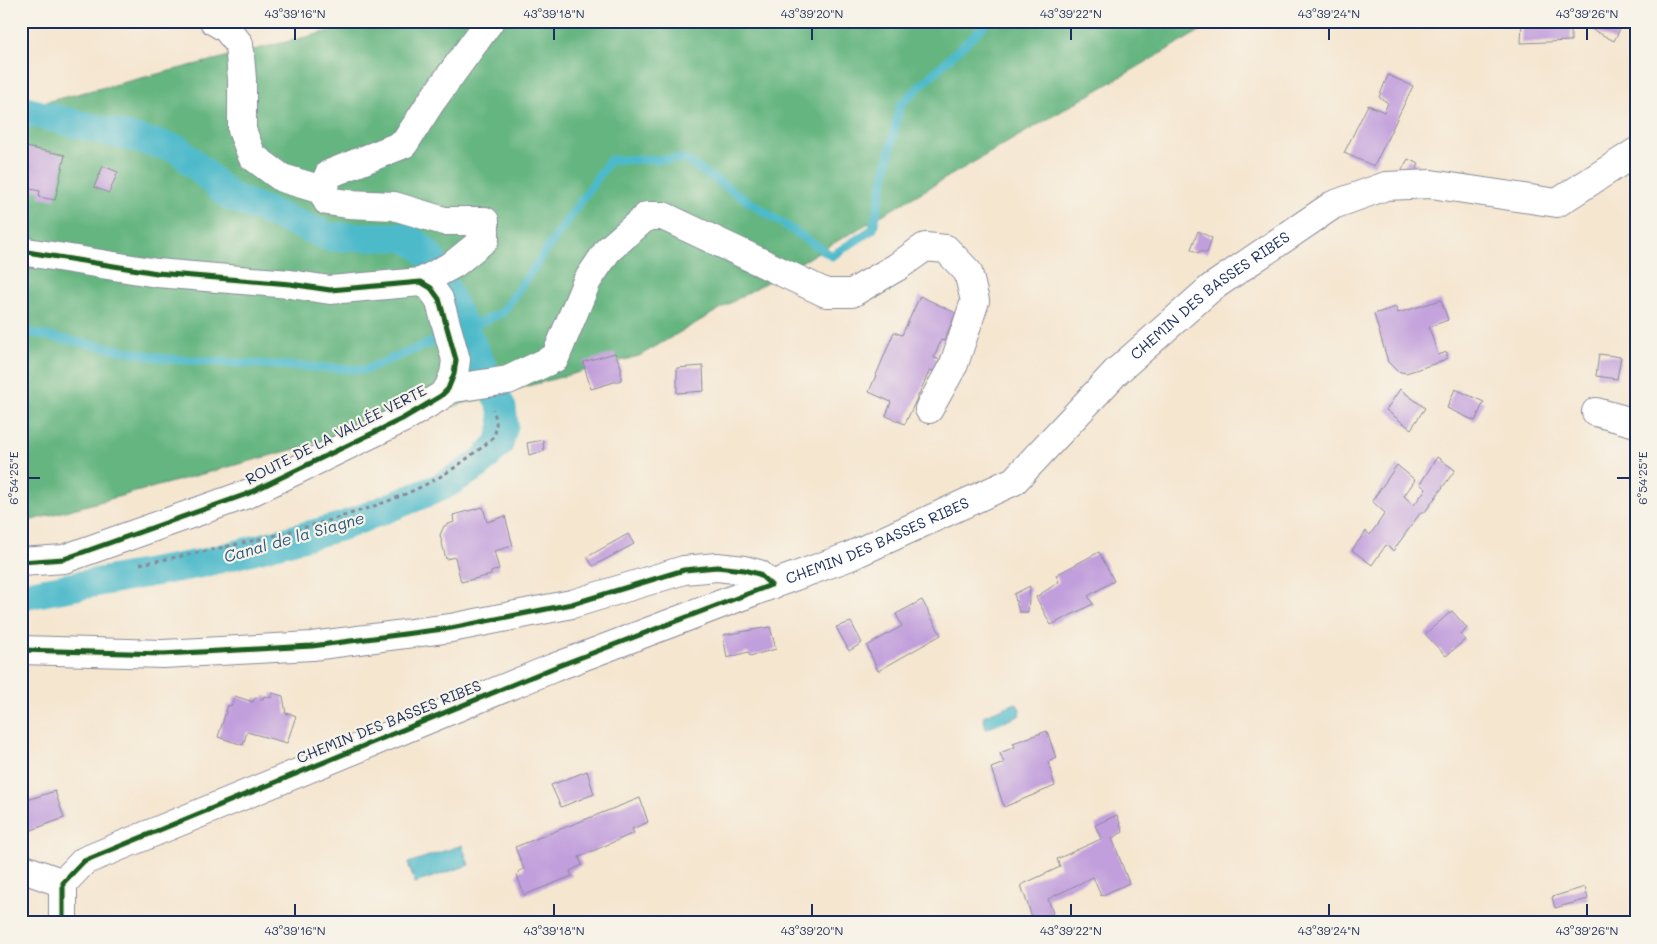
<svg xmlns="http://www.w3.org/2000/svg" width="1657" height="944" viewBox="0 0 1657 944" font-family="Mali,sans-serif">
	<rect width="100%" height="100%" fill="#f7f3e8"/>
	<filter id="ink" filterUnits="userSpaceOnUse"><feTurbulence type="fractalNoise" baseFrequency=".02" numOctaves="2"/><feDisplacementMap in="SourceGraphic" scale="10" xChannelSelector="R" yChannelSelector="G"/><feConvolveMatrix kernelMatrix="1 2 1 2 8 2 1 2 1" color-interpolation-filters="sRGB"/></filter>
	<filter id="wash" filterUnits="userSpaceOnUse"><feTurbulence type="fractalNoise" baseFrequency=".0096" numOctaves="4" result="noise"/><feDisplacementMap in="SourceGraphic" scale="20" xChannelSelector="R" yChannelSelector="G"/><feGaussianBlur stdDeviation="1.12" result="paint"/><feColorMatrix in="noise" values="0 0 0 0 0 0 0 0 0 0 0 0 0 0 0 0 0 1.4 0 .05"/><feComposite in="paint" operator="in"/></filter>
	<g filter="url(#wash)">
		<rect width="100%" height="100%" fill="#f5e6d0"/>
		<!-- forest -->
		<path fill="#65b580" stroke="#40726f" d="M370 21H1217L639 356 21 523V108Z"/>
		<!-- water -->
		<path fill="#4ebaca" stroke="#347494" d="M1016 703 1020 709 1019 716 986 729 983 716Z
			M462 845 469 865 415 883 408 863Z"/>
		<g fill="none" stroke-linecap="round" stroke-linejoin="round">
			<!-- stream -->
			<path stroke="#4ebaca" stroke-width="9" d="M21 331 167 359 365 370 502 313 610 160 684 159 832 256 873 229 900 105 989 21"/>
			<!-- canal -->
			<path stroke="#4ebaca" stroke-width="29" d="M21 110 178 149 229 196 330 237H404L420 246 431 258 502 408 504 425 499 444 478 465 441 487 343 526 204 563 21 596"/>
		</g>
		<g id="blocks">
			<!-- building -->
			<path fill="#c19edc" d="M1522 21H1571V41L1521 43Z
				M1598 21H1609L1621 27 1614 41 1593 30Z
				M1388 75 1413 86 1374 166 1344 153 1368 105 1384 112 1388 103 1379 97Z
				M21 146 65 155 55 200 39 197 40 191 21 187Z
				M1408 159 1419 164 1412 179 1399 175Z
				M103 166 118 172 109 193 94 187Z
				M1198 231 1212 238 1207 253 1200 251 1198 253 1191 249Z
				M920 296 956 313 944 341 941 340 934 358 941 360 936 372 930 370 905 424 886 416 891 402 869 392 894 332 902 335Z
				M1441 300 1448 320 1429 327 1438 355 1447 352V358L1440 362 1406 373 1397 371 1388 362 1374 314 1396 307 1398 313Z
				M615 353 621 367V380L591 389 583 362Z
				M1599 354 1621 357 1617 379 1596 376Z
				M703 366 704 391 677 393V368Z
				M1400 389 1425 408 1411 429 1386 410Z
				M1455 389 1484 402 1475 421 1447 408Z
				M543 440 544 451 529 455 527 443Z
				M1437 457 1455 470 1425 512H1421L1393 551 1386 545 1372 565 1352 550 1366 531 1370 535 1385 513 1372 501 1397 465 1415 480 1404 496 1414 505 1426 489 1420 484Z
				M483 507 487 522 505 516 513 546 494 551 499 569 491 572V575L461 582 455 557 446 559 440 535 444 526 454 522 453 515Z
				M628 534 634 544 593 566 587 557Z
				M1099 552 1114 581 1088 596 1093 604 1051 625 1036 597 1059 582 1056 575Z
				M1030 586 1028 612H1019L1014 594Z
				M922 600 941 635 878 671 867 646 902 626 896 614Z
				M1452 611 1467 628 1461 635 1465 640 1446 656 1425 634Z
				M851 622 862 643 849 651 836 627Z
				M770 627 776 649 750 656 748 652 727 658 723 635Z
				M272 693 283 696 286 714 289 713 296 716 287 743 247 732 243 745 218 737 228 705 231 706 235 696 253 702 255 698 263 699 264 696 271 698Z
				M1047 731 1056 758 1048 762 1055 786 1004 807 991 768 1004 763 1000 753 1015 747 1013 743Z
				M587 771 594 794 561 807 551 785Z
				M55 791 64 818 21 834V802Z
				M640 798 648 822 632 829 634 833 579 857 582 865 570 871 572 876 524 895 517 875 519 871 524 869 515 847Z
				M1117 815 1123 832 1112 838 1129 883 1101 896 1093 877 1048 899 1053 913 1034 923 1021 885 1060 867 1057 859 1101 839 1095 825Z
				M1585 887 1588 899 1555 908 1552 897Z"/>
		</g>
	</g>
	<g filter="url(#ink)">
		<use href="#blocks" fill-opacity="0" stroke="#888a97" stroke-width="1"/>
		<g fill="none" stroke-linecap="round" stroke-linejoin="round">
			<defs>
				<g id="minor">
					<path d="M214 21 226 28 239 44 242 79V130L252 156 282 178 322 190"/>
					<path d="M21 251 157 273 290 284 330 290 421 282 431 288 439 299 456 360 454 374 448 389 441 396 402 419 247 494 64 559 21 562"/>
					<path d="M421 282 454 264 485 239V221H444L394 206 348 204 327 201 322 190 329 174 404 144 431 102 490 21"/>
					<path d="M448 389 508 380 555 358 587 281 608 250 647 216H663L826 293H852L897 267 925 247 946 249 968 272 975 301 954 364 929 409"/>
					<path d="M1596 412 1636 423"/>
					<path d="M21 650 163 654 312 646 451 628 572 604 684 570 717 567 744 570 759 574 771 585"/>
					<path d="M21 868 63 883"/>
					<path id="s1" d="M63 923V883L84 861 553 668 771 585 848 557 1014 481 1116 372 1211 288 1333 205 1386 186 1431 184 1557 203 1636 152"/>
				</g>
			</defs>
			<!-- minor casing -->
			<use href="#minor" stroke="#888a97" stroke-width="30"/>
			<!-- path -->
			<path stroke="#888a97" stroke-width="3" stroke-dasharray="4 4" stroke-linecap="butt" d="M140 564C204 552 267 539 330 520 381 505 432 488 474 453 480 449 490 442 494 435 498 428 496 417 493 409"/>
			<!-- minor -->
			<use href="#minor" stroke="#fff" stroke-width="28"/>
			<defs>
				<path id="cycleway" d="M21 251 157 273 290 284 330 290 421 282 431 288 439 299 456 360 454 374 448 389 441 396 402 419 247 494 64 559 21 562
					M21 650 163 654 312 646 451 628 572 604 684 570 717 567 744 570 759 574 771 585 553 668 84 861 63 883V923"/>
			</defs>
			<!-- cycleway casing -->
			<use href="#cycleway" stroke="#f7f3e8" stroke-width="8"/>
			<!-- cycleway -->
			<use href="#cycleway" stroke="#1b5e20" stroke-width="5"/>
		</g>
	</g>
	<!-- ticks -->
	<path fill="none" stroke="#1b2f5e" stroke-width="2" d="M295 28V40M554 28V40M812 28V40M1071 28V40M1329 28V40M1587 28V40M28 478H40M1617 478H1630M295 904V916M554 904V916M812 904V916M1071 904V916M1329 904V916M1587 904V916"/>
	<g text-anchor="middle" stroke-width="4.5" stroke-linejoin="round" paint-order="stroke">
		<!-- street labels -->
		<g font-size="15" fill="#1b2f5e" stroke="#f7f3e8">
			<text dy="5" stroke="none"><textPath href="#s1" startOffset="1346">CHEMIN DES BASSES RIBES</textPath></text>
			<text transform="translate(336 435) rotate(-27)" y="5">ROUTE DE LA VALLÉE VERTE</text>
			<text dy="5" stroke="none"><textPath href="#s1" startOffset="926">CHEMIN DES BASSES RIBES</textPath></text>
			<text transform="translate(389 722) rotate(-22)" y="5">CHEMIN DES BASSES RIBES</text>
		</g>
		<!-- water labels -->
		<g font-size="16" font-style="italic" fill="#2a597e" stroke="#f7f3e8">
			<text transform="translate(294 537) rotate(-16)" y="6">Canal de la Siagne</text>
		</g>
	</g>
	<!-- margin -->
	<rect width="1657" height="944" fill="none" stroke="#f7f3e8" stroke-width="55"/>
	<rect x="28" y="28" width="1602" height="888" fill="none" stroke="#1b2f5e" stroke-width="2"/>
	<g font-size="12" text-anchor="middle" fill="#1b2f5e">
		<text x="295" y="18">43°39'16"N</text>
		<text x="554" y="18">43°39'18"N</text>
		<text x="812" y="18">43°39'20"N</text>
		<text x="1071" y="18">43°39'22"N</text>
		<text x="1329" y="18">43°39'24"N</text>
		<text x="1587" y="18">43°39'26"N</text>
		<text transform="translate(1643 478) rotate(-90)" y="4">6°54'25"E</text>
		<text transform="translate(14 478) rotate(-90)" y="4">6°54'25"E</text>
		<text x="295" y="935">43°39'16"N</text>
		<text x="554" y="935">43°39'18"N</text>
		<text x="812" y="935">43°39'20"N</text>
		<text x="1071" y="935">43°39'22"N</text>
		<text x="1329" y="935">43°39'24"N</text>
		<text x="1587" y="935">43°39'26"N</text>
	</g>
</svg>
